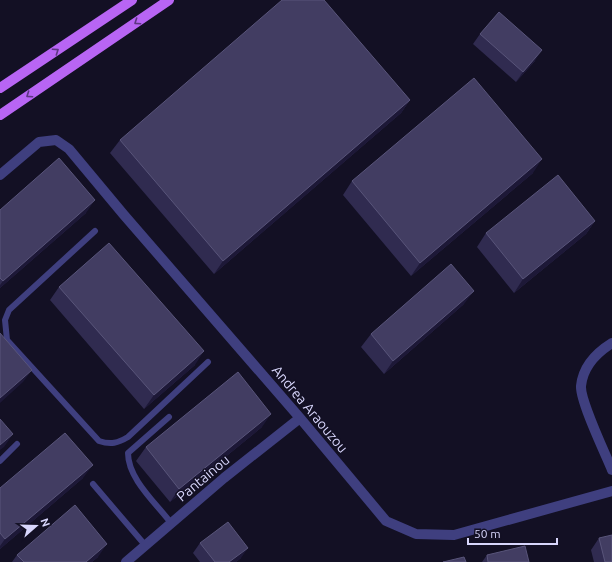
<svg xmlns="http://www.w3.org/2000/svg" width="612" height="562" viewBox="0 0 612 562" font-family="Ubuntu,sans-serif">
	<rect width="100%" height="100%" fill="#131024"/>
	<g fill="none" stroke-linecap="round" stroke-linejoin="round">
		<!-- service -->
		<path stroke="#3f3f7f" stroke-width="6" d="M95 231 9 310 5 320 7 340 99 441C111 445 118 443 128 437L208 362
			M169 417 128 453C128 479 156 503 171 523
			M0 461 17 444
			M93 484 145 545"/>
		<!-- minor -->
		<path stroke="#3f3f7f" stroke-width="10" d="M0 175 39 142 56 140 69 149 124 215 300 418 386 521 416 534 454 535 612 491
			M612 343C596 353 583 366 581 386 580 401 605 453 612 470
			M126 562 224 478 300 418"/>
		<!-- primary -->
		<path stroke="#b865f4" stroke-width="10" d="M0 88 132 0
			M0 115 169 0"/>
	</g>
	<!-- wall -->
	<path fill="#302b50" d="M480 34 535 61 516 82 473 44Z
		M410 100 401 113 214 274 110 153 120 140Z
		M533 173 411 276 343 195 352 181Z
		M0 210 86 213 0 288Z
		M595 221 586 234 514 293 477 247 486 233Z
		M59 287 195 365 144 409 50 300Z
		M464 304 384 374 361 347 371 334Z
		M262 427 170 502 136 461 146 447Z
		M83 478 0 549V488Z
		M599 538 612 562H594L591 550Z
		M200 543 241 558 236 562H200L193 553Z
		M17 555 98 557 92 562H12Z
		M487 555 529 562H482Z"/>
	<!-- shaded-wall -->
	<path fill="#1d1837" d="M542 50 535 61 516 82 523 72Z
		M410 100 401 113 214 274 223 261Z
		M542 159 533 173 411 276 420 263Z
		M95 200 86 213 0 288V285L3 281Z
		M595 221 586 234 514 293 523 279Z
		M474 291 464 304 384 374 393 361Z
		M204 351 195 365 144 409 154 395Z
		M32 370 23 382 0 403V398Z
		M271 414 262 427 170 502 179 489Z
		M13 434 4 447 0 450V445Z
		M93 465 83 478 0 549V546L5 539Z
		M107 544 98 557 92 562H86Z
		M248 548 241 558 236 562H229Z"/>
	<!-- building -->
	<path fill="#423d62" stroke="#59557a" d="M282 0H324L410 100 223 261 120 140Z
		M499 12 542 50 523 72 480 34Z
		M474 78 542 159 420 263 352 181Z
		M59 158 95 200 3 281 0 278V210Z
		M558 175 595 221 523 279 486 233Z
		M109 243 204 351 154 395 59 287Z
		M451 264 474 291 393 361 371 334Z
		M0 333 32 370 0 398Z
		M238 372 271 414 179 489 146 447Z
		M0 419 13 434 0 445Z
		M65 433 93 465 5 539 0 533V488Z
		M75 505 107 544 86 562H24L17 555Z
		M228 522 248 548 229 562H215L200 543Z
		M612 535V562H605L599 538Z
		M525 546 529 562H488L487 555Z
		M464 557 466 562H443Z"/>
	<!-- one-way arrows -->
	<defs><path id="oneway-chevron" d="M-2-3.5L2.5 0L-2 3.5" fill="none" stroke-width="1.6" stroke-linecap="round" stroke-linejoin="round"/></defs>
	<g stroke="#5d3682">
		<use href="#oneway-chevron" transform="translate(137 22) rotate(146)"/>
		<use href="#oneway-chevron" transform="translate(56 51) rotate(-34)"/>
		<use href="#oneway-chevron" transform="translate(29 95) rotate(146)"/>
	</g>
	<g text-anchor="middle" stroke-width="3" stroke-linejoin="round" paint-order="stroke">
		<!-- street labels -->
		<g font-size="14" fill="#d8d6fc" stroke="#131024">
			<text transform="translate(310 409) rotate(50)" y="5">Andrea Araouzou</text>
			<text transform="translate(203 478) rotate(-40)" y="5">Pantainou</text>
		</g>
	</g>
	<!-- north arrow -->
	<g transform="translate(36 526) rotate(70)" stroke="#131024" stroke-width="3" paint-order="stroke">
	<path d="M0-3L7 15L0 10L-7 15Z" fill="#d8d6fc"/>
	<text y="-6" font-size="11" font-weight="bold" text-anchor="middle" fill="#d8d6fc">N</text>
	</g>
	<!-- scale -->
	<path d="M468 538v6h89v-6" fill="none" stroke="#d8d6fc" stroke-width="2"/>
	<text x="474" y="538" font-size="12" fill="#d8d6fc" stroke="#131024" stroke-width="3" paint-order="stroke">50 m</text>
</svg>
